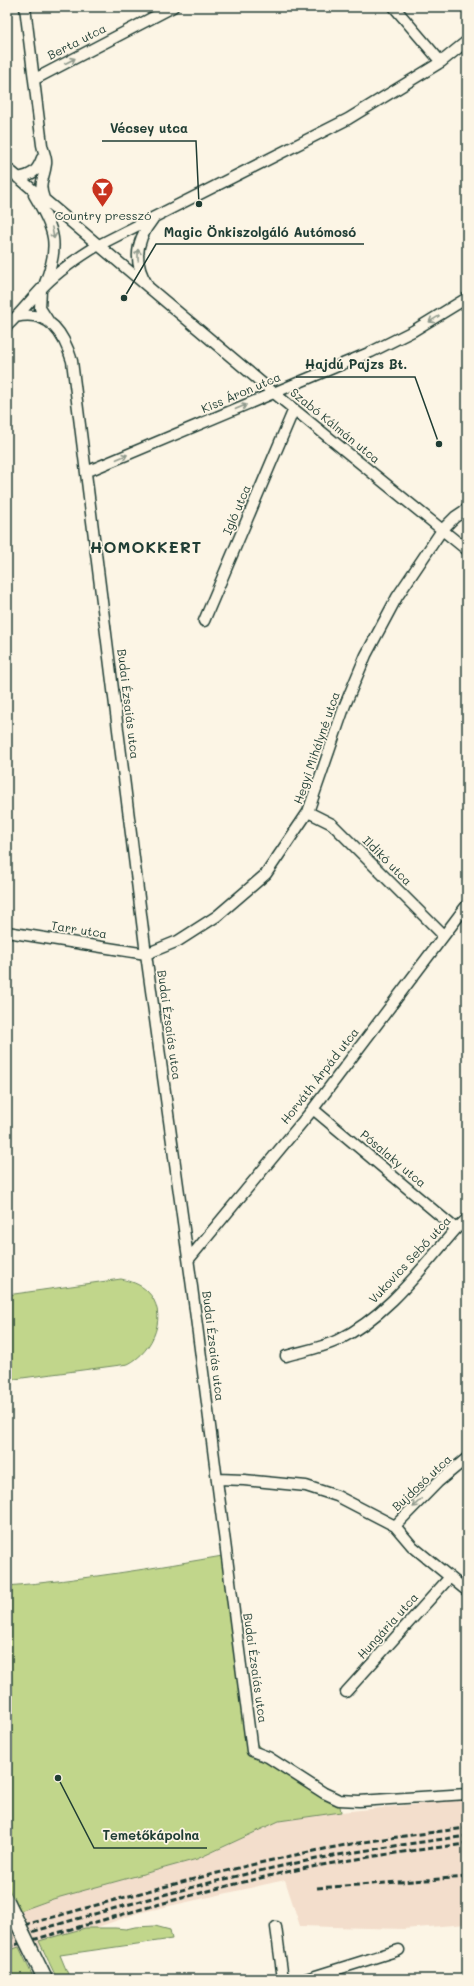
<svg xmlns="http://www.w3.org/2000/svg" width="474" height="1986" viewBox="0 0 474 1986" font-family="Mali,sans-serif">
	<rect width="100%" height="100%" fill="#fcf5e5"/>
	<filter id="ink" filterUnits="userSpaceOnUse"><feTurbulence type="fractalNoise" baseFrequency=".025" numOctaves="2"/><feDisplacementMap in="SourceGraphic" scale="8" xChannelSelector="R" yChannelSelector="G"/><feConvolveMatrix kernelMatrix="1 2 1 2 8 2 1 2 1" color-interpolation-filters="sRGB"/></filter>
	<g filter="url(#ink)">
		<!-- built -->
		<path fill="#f3decc" d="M467 1799V1924L403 1929 300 1926 285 1880 138 1913 7 1959V1914L53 1899 197 1859 279 1821 341 1812Z"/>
		<!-- green -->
		<path fill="#c1d68b" stroke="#708a60" d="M121 1279C130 1281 140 1284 147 1291 170 1313 153 1352 128 1364L7 1380V1295Z
			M228 1555 251 1737 268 1757 339 1800 341 1812 279 1821 197 1859 53 1899 20 1911 7 1886V1586C81 1580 154 1568 228 1555Z
			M155 1926 170 1930 172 1939 60 1955 70 1979H57L39 1941 85 1928H115L126 1929 135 1927Z
			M19 1947 34 1979H7V1951Z"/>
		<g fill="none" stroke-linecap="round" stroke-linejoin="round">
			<defs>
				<path id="street" d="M25 7 42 145C43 151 47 158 46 164 44 180 38 182 44 199
					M394 7 441 62
					M35 79 173 7
					M7 168 274 393 467 550
					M18 178C32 175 37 172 42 158
					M34 195C55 230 60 245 45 283
					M147 284C132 261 137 239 153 219
					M41 290 40 308 49 322
					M16 317C49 309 64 334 72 361L146 954 192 1287 252 1751 268 1757 324 1793 339 1800 359 1801 467 1794
					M7 326C21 313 32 298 45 285 61 269 79 257 97 246L348 119 441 62 467 41
					M86 472 371 352 413 331 467 298
					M204 621 294 409
					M308 812 332 824 443 935
					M7 932 146 954 178 941 217 916 266 874 308 812 345 705 366 655 397 597 442 530 455 517 467 509
					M313 1109 456 1229
					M189 1259 313 1109 467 905
					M286 1356C303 1351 322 1348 338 1340 387 1316 421 1269 456 1229L467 1219
					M218 1479 244 1480 306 1486 337 1496 395 1526 412 1546 467 1591
					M395 1526 438 1482 467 1458
					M346 1692 450 1577
					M276 1927 283 1979
					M306 1979 399 1950"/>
			</defs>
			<!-- street casing -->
			<use href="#street" stroke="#1f3d34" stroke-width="13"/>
			<!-- street -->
			<use href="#street" stroke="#fcf5e5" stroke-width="10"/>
			<!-- rail -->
			<path stroke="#1f3d34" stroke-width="3" stroke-dasharray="6 3" stroke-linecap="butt" d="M317 1888 467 1877
				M7 1930C104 1903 201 1875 300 1854 355 1842 411 1835 467 1828
				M7 1939C98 1913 189 1886 282 1866 343 1853 405 1844 467 1836
				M7 1947C98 1922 189 1894 282 1873 343 1860 405 1851 467 1844"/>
			<defs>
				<path id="secondary-bridge" d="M7 1901 45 1979"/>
			</defs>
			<!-- secondary-bridge casing -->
			<use href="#secondary-bridge" stroke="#1f3d34" stroke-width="17" stroke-linecap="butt"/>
			<!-- secondary-bridge -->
			<use href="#secondary-bridge" stroke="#fcf5e5" stroke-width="14"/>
		</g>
		<!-- one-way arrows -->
		<defs><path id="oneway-shaft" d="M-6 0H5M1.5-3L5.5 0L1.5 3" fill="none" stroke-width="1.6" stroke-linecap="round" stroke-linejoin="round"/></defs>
		<g stroke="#8e998c">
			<use href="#oneway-shaft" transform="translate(70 61) rotate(-27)"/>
			<use href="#oneway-shaft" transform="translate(53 233) rotate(79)"/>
			<use href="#oneway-shaft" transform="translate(138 255) rotate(-91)"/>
			<use href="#oneway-shaft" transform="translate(434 319) rotate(149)"/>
			<use href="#oneway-shaft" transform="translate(241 407) rotate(-23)"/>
			<use href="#oneway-shaft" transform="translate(122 457) rotate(-23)"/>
			<use href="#oneway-shaft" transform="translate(417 1503) rotate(135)"/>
		</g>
	</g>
	<!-- icons -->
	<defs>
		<symbol id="bar-pin" viewBox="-11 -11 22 30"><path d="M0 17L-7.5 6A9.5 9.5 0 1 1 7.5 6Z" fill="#c8321e" stroke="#fcf5e5"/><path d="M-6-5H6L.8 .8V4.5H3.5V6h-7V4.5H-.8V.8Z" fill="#fff"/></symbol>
	</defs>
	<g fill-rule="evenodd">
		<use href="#bar-pin" x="90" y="176" width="25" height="34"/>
	</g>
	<g text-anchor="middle" stroke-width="3.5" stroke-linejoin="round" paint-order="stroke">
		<!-- street labels -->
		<g font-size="12" fill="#1f3d34" stroke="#fcf5e5">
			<text transform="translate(77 42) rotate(-27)" y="4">Berta utca</text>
			<text transform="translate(241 393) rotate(-23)" y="4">Kiss Áron utca</text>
			<text transform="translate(335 426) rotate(39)" y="4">Szabó Kálmán utca</text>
			<text transform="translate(237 510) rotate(-67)" y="4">Igló utca</text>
			<text transform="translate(128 704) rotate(83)" y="4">Budai Ézsaiás utca</text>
			<text transform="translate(317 748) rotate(-71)" y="4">Hegyi Mihályné utca</text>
			<text transform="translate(387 861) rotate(45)" y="4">Ildikó utca</text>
			<text transform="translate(79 930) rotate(9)" y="4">Tarr utca</text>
			<text transform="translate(169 1025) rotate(82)" y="4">Budai Ézsaiás utca</text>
			<text transform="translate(320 1076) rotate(-52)" y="4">Horváth Árpád utca</text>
			<text transform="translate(393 1159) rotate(40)" y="4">Pósalaky utca</text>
			<text transform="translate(410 1260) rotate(-47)" y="4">Vukovics Sebő utca</text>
			<text transform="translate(213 1346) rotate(83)" y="4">Budai Ézsaiás utca</text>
			<text transform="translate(422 1483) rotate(-43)" y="4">Bujdosó utca</text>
			<text transform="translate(388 1626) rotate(-48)" y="4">Hungária utca</text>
			<text transform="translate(255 1668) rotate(82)" y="4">Budai Ézsaiás utca</text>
		</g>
		<!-- poi labels -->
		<g font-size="12" fill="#1f3d34" stroke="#fcf5e5">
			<text x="103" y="220">Country presszó</text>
		</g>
		<!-- district labels -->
		<g font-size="16" font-weight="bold" letter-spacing="1" fill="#1f3d34" stroke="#fcf5e5">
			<text x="146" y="553">HOMOKKERT</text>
		</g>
	</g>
	<!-- callouts -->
	<path fill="none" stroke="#1f3d34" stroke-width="1.5" d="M199 204L196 141H102M124 298L156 244H364M439 444L415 377H296M58 1778L94 1848H207"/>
	<g fill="#1f3d34" stroke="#fcf5e5" stroke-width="1.5">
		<circle cx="199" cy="204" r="4"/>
		<circle cx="124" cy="298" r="4"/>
		<circle cx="439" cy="444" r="4"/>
		<circle cx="58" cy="1778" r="4"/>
	</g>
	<g font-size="13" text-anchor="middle" font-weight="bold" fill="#1f3d34" stroke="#fcf5e5" stroke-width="3.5" stroke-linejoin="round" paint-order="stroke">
		<text x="149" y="133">Vécsey utca</text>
		<text x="260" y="237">Magic Önkiszolgáló Autómosó</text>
		<text x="356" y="369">Hajdú Pajzs Bt.</text>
		<text x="151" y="1840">Temetőkápolna</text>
	</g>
	<!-- margin -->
	<rect width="474" height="1986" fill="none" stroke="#fcf5e5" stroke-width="24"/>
	<rect x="12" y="12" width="450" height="1962" fill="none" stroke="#1f3d34" stroke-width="1.5" filter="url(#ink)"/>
</svg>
